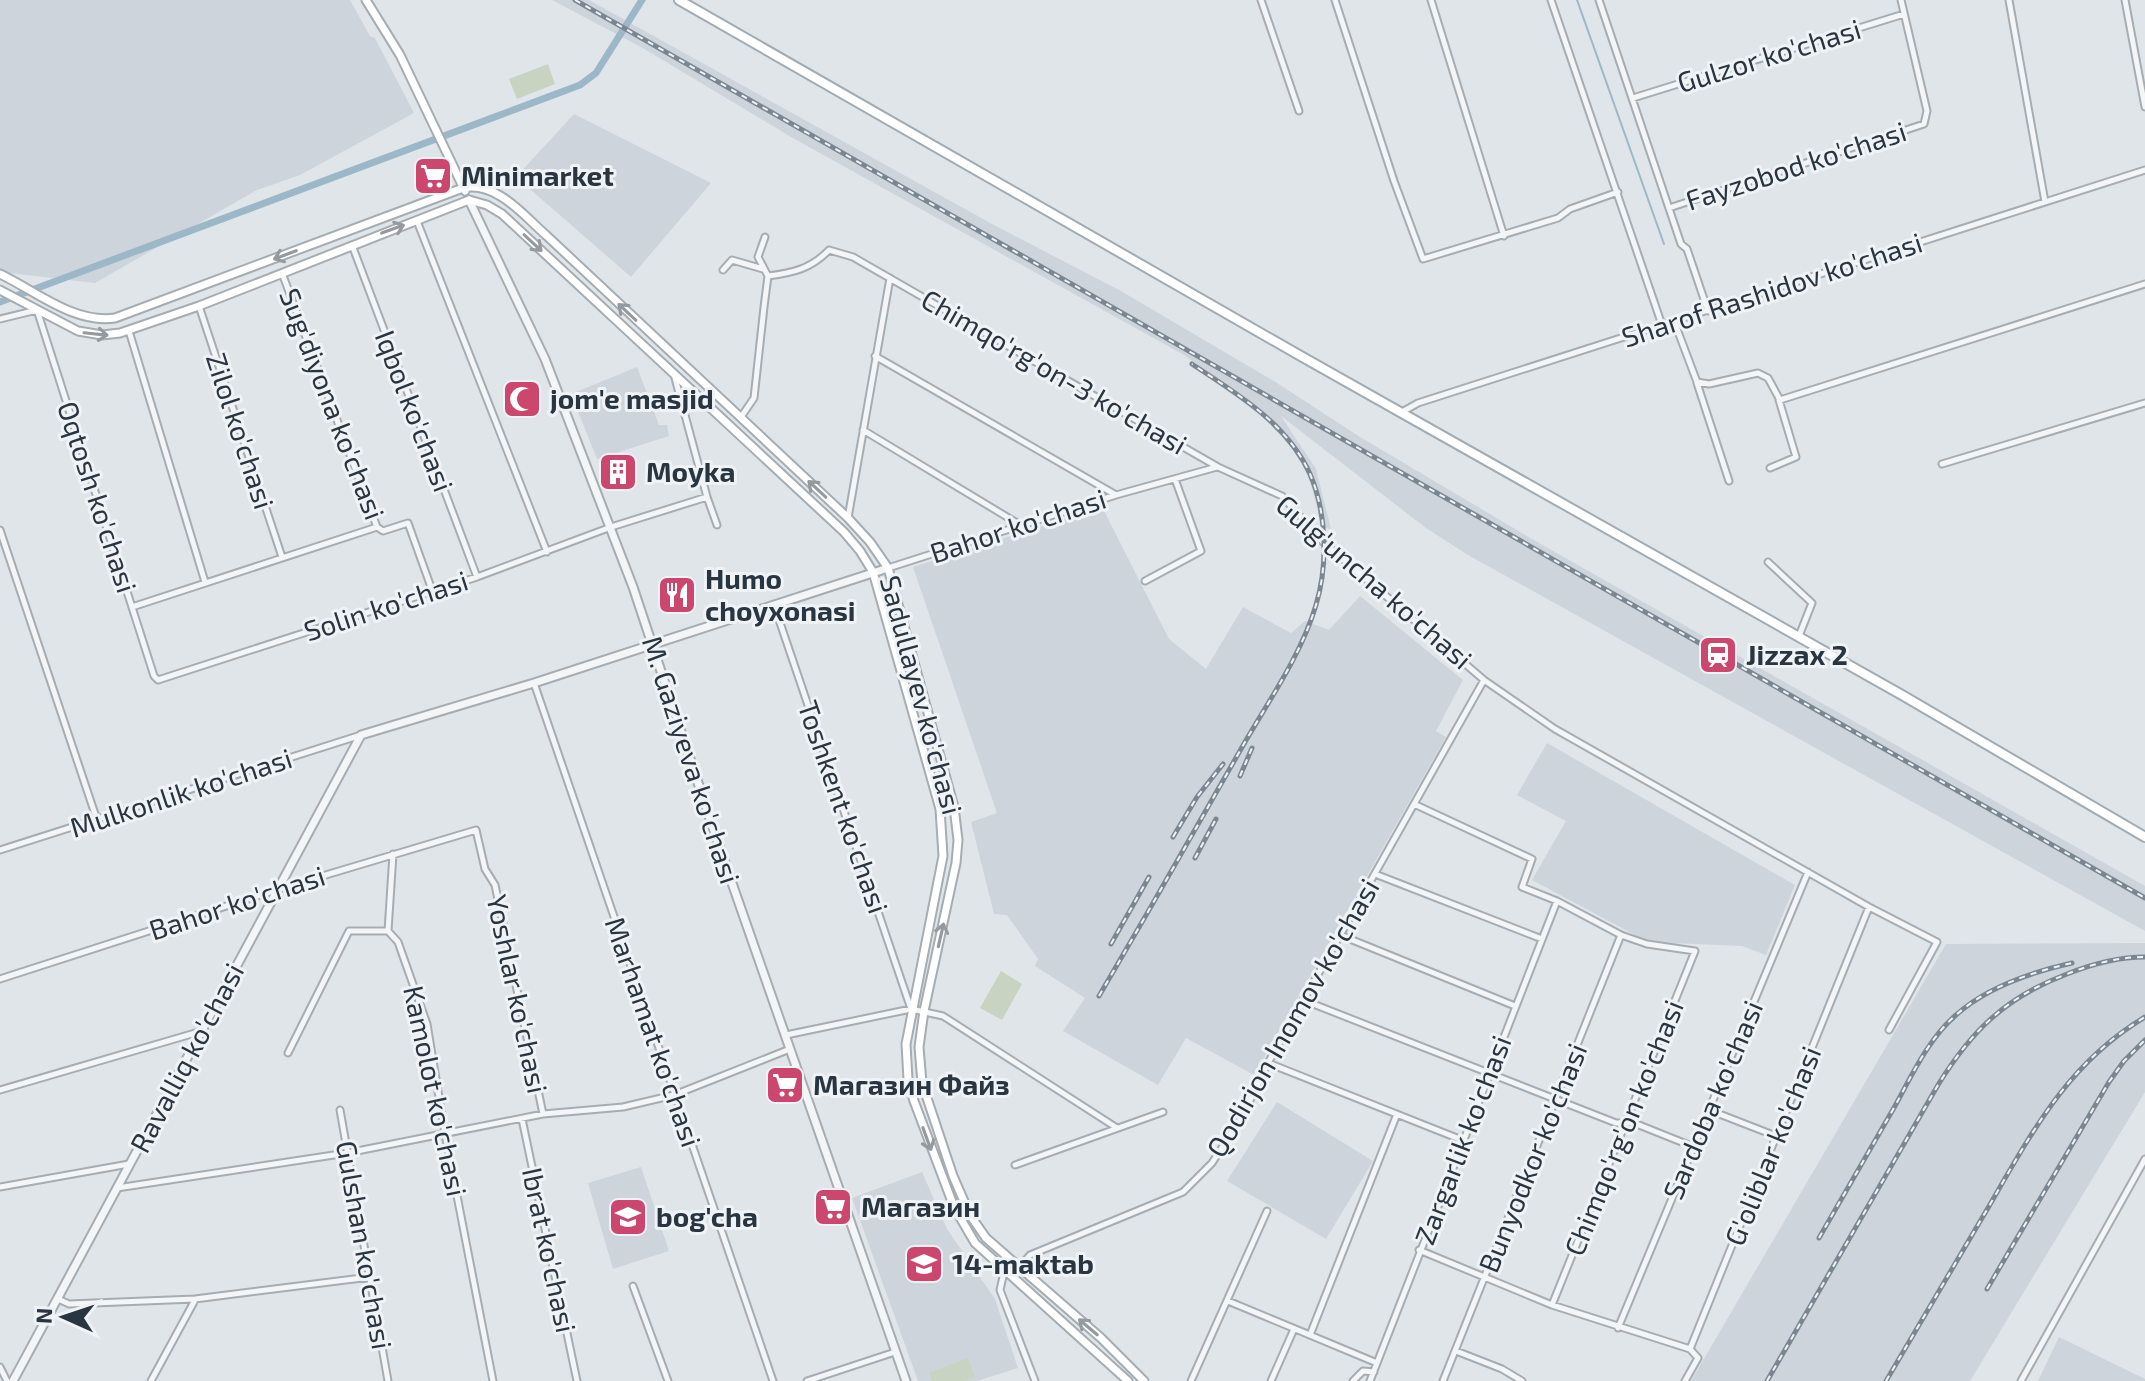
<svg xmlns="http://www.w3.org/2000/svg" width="2145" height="1381" viewBox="0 0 2145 1381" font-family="'Exo 2',sans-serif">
	<rect width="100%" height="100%" fill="#e0e5e9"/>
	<!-- built -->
	<path fill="#ced4db" d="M0 0H350L370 36 375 38 414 113 300 175 257 190 95 283 0 272Z
		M552 0H589L992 224 1121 291 1277 383 1360 437 1532 539 2145 886V931L1468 555 1426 528 1281 416 1316 469 1331 529 1322 527 1312 488 1305 469 1288 443 1266 415 1214 376 1184 355 791 137 641 47Z
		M574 114 711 183 631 277 516 177Z
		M637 367 659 425H667L669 436 597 459 571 394Z
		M1102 507 1169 639 1206 669 1243 607 1291 633 1305 621 1329 630 1360 596 1463 680 1436 731 1446 737 1254 1075 1186 1038 1158 1085 1063 1031 1085 998 1035 966 1038 959 1007 915 994 914 971 822 997 813 913 567Z
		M1547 743 1795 885 1766 955 1742 946 1648 942 1532 880 1566 821 1517 795Z
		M2145 943V1092L1970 1381H1691L1946 944Z
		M1277 1102 1373 1161 1326 1239 1227 1181Z
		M641 1167 669 1251 613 1269 588 1183Z
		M922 1172 947 1229 995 1299 1018 1368 977 1381H918L852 1198Z
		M2059 1337 2145 1379V1381H2038Z"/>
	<!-- grass -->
	<path fill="#c8d3c1" d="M548 64 555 84 517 99 509 79Z
		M1001 971 1022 984 1002 1020 980 1008Z
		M968 1358 975 1377 964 1381H932L929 1373Z"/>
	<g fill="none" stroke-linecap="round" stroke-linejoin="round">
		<!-- stream -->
		<path stroke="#9cb8c8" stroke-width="2" d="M1577 0 1664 244"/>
		<!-- canal -->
		<path stroke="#9cb8c8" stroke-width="7" d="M0 302 580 85 596 73 642 0"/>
		<defs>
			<path id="minor" d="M1261 0 1299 111
				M1335 0 1394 181 1423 259 1558 218 1570 209 1618 192
				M1431 0 1504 236
				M1551 0 1662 325
				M1599 0 1681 244 1687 249 1708 311
				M2009 0 2045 202
				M2125 0 2145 107
				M1633 98 1904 14
				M1669 208 1924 124 1927 111 1901 0
				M417 221 547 552
				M352 245 477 577
				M723 270 732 260 763 269
				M282 273 377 527 383 531 408 523 432 590
				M768 276C792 273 811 269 829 250L853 257 1218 467 1282 496 1323 542 1484 680 1555 729 1869 907 1937 942 1889 1030
				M199 306 282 557
				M0 319 37 310 154 676 158 680 477 577 611 527 707 497 675 378
				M1674 321 1697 382 1709 384 1758 373 1768 378 1780 400 2145 284
				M129 331 205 582
				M875 356 1116 495
				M1697 383 1729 481
				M1402 412 1418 403 2145 170
				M741 417 754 398 764 307 768 276 758 257 765 237
				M863 430 1022 526
				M1942 464 2145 403
				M1770 468 1796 457 1779 400
				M707 497 717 525
				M848 518 890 278
				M0 530 97 820
				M1768 562 1812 603 1799 636
				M888 568 1116 495 1217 467
				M1145 581 1201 551 1175 479
				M774 605 911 1009
				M132 607 377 527
				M534 683 773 1381
				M1414 804 1532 859 1522 887 1557 901 1621 935 1647 944 1695 951 1552 1305
				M0 850 361 735
				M1375 874 1542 939
				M388 931 393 854
				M1340 935 1515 1006
				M0 979 279 889 476 830 485 869 495 885 543 1114
				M1303 1000 1616 1123H1634L1694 1147
				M786 1035 911 1009 943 1016 1117 1128
				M288 1053 349 931H388L398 942 427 1024 445 1134 493 1381
				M1268 1063 1462 1140
				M0 1090 202 1031
				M340 1110 388 1381
				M1709 1110 1776 1136
				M522 1119 577 1381
				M1015 1165 1163 1112
				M0 1187 129 1164
				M117 1188 347 1153 543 1114 623 1107 674 1095 790 1049
				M1419 1250 1552 1305 1690 1349
				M1019 1268 1030 1255 1183 1192 1212 1163 1243 1115 1268 1063 1484 680
				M1004 1272 1000 1290 1035 1381
				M633 1286 668 1381
				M58 1299 69 1304 195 1299 370 1277
				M1228 1301 1377 1363
				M1618 1328 1808 872
				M1310 1335 1397 1114
				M1456 1351 1502 1369 1522 1381
				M0 1367 7 1381
				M151 1381 195 1300
				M807 1381 895 1352
				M1191 1381 1267 1211
				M1271 1381 1294 1329
				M1353 1381 1363 1371 1374 1372
				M1370 1381 1557 901
				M1443 1381 1621 935
				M1685 1381 1698 1358 1690 1349 1869 907
				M2021 1381 2145 1159"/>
			<path id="tertiary" d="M469 200 545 359 633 587 718 843 906 1381
				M13 1381 361 735 534 683 888 568"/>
			<path id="secondary" d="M366 0 400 55 465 191
				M0 274C36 291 74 324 115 318L463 188C497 181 524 216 547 236L848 518 870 542 888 568 954 807 958 840 956 863 924 1011 919 1047 922 1083 953 1176 970 1215 986 1238 1101 1338 1144 1381
				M0 290 78 331 102 335 120 333 199 306 469 200 487 205 502 214 844 532 860 551 873 572 940 809 943 856 906 1044 908 1079 914 1101 954 1207 975 1243 1128 1381"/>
			<path id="primary" d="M679 0 1299 355 1902 695 2145 837"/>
		</defs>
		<!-- minor casing -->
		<use href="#minor" stroke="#a5adb3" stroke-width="9"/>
		<!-- tertiary casing -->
		<use href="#tertiary" stroke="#a5adb3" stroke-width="11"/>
		<!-- secondary casing -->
		<use href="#secondary" stroke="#a5adb3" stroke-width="11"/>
		<!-- primary casing -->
		<use href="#primary" stroke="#a0abb4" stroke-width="12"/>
		<!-- minor -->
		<use href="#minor" stroke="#f3f5f7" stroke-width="5"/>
		<!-- tertiary -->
		<use href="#tertiary" stroke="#f3f5f7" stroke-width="7"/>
		<!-- secondary -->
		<use href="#secondary" stroke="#fff" stroke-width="7"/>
		<!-- primary -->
		<use href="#primary" stroke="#fff" stroke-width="8"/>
		<defs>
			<path id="rail" d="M575 0 2145 898
				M1240 776 1252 748
				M1173 837 1197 797 1223 764
				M1195 858 1216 819
				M1111 944 1149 877
				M1099 996C1147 914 1194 832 1241 749 1267 703 1301 656 1316 605 1328 565 1327 513 1310 474 1287 423 1237 394 1192 364
				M1819 1238C1844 1194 1870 1150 1895 1106 1912 1075 1929 1038 1956 1015 1987 987 2032 972 2072 963
				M1987 1289 2109 1082 2124 1061 2145 1040
				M1767 1381 1938 1085C1972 1030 2006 997 2067 974 2092 964 2118 957 2145 957
				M1886 1381C1919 1325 1952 1269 1985 1213 2030 1136 2066 1064 2145 1017"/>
		</defs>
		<!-- rail casing -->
		<use href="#rail" stroke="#7a8792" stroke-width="5"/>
		<!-- rail -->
		<use href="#rail" stroke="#f0f3f6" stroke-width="2" stroke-dasharray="6" stroke-linecap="butt"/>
	</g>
	<!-- one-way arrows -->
	<defs><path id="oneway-shaft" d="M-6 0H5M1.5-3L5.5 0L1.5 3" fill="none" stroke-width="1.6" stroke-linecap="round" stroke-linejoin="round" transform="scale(2)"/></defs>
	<g stroke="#949aa0">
		<use href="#oneway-shaft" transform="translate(393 229) rotate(-20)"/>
		<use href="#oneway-shaft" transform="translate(533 243) rotate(43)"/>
		<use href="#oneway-shaft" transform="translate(285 255) rotate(159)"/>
		<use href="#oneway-shaft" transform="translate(627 312) rotate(-137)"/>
		<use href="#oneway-shaft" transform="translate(96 334) rotate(6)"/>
		<use href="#oneway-shaft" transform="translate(817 489) rotate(-137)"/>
		<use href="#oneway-shaft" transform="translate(941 935) rotate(-77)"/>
		<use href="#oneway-shaft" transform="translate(927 1139) rotate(70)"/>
		<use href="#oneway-shaft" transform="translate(1088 1327) rotate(-140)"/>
	</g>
	<!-- icons -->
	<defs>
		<symbol id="supermarket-square" viewBox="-11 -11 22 22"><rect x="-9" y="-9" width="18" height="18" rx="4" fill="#cc476e" stroke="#f0f3f6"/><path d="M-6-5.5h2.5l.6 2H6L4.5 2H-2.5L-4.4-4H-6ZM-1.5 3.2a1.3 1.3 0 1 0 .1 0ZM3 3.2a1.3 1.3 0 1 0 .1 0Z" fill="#fff"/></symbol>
		<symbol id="mosque-square" viewBox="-11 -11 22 22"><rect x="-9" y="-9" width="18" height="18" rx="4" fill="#cc476e" stroke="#f0f3f6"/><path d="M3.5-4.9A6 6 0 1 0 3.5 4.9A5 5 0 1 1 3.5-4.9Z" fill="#fff"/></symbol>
		<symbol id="building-square" viewBox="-11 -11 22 22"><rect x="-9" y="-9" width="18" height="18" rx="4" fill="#cc476e" stroke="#f0f3f6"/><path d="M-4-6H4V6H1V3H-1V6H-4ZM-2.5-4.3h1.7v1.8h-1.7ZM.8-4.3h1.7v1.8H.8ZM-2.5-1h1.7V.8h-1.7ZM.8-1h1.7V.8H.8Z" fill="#fff"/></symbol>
		<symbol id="restaurant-square" viewBox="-11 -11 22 22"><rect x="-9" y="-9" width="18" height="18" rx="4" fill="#cc476e" stroke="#f0f3f6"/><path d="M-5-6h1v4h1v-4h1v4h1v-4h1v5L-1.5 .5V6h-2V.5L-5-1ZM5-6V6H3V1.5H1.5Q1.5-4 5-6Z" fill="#fff"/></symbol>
		<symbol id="station-square" viewBox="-11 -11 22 22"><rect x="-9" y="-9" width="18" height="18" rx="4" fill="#cc476e" stroke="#f0f3f6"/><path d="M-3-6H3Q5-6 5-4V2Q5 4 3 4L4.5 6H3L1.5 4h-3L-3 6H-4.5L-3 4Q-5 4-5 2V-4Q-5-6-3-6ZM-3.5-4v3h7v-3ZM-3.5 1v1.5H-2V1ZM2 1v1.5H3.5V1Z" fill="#fff"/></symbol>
		<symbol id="school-square" viewBox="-11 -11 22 22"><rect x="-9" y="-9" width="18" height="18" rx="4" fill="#cc476e" stroke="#f0f3f6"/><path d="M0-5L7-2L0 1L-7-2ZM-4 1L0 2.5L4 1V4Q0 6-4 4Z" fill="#fff"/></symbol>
	</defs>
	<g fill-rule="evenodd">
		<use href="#supermarket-square" x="411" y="154" width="44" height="44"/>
		<use href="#mosque-square" x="500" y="377" width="44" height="44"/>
		<use href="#building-square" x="596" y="450" width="44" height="44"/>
		<use href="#restaurant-square" x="655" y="573" width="44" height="44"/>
		<use href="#station-square" x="1696" y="633" width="44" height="44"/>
		<use href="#supermarket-square" x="763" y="1063" width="44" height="44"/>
		<use href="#supermarket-square" x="811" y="1185" width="44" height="44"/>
		<use href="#school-square" x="606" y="1195" width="44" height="44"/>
		<use href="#school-square" x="902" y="1242" width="44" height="44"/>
	</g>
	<g text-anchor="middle" stroke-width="6" stroke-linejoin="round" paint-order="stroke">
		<!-- street labels -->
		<g font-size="28" fill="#293540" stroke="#f0f3f6">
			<text transform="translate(1769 56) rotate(-17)" y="10">Gulzor ko'chasi</text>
			<text transform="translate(1796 166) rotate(-18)" y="10">Fayzobod ko'chasi</text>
			<text transform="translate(1772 290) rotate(-18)" y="10">Sharof Rashidov ko'chasi</text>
			<text transform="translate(1054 372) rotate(30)" y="10">Chimqo'rg'on-3 ko'chasi</text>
			<text transform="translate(332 404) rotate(69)" y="10">Sug'diyona ko'chasi</text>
			<text transform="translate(414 411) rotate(69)" y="10">Iqbol ko'chasi</text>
			<text transform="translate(240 431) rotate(72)" y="10">Zilol ko'chasi</text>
			<text transform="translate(97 497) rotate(72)" y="10">Oqtosh ko'chasi</text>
			<text transform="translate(1018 526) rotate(-18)" y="10">Bahor ko'chasi</text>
			<text transform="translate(1374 582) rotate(41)" y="10">Gulg'uncha ko'chasi</text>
			<text transform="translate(386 606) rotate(-18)" y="10">Solin ko'chasi</text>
			<text transform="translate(921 695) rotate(75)" y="10">Sadullayev ko'chasi</text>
			<text transform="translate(691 760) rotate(72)" y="10">M. Gaziyeva ko'chasi</text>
			<text transform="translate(181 793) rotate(-18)" y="10">Mulkonlik ko'chasi</text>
			<text transform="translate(843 807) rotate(71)" y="10">Toshkent ko'chasi</text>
			<text transform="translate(237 903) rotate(-18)" y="10">Bahor ko'chasi</text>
			<text transform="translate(517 994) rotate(78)" y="10">Yoshlar ko'chasi</text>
			<text transform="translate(1293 1018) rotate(-60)" y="10">Qodirjon Inomov ko'chasi</text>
			<text transform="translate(653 1032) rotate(71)" y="10">Marhamat ko'chasi</text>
			<text transform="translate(187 1058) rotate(-62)" y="10">Ravalliq ko'chasi</text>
			<text transform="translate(435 1091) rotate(78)" y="10">Kamolot ko'chasi</text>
			<text transform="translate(1713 1100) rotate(-67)" y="10">Sardoba ko'chasi</text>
			<text transform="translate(1624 1128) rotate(-68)" y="10">Chimqo'rg'on ko'chasi</text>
			<text transform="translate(1463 1140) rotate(-69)" y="10">Zargarlik ko'chasi</text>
			<text transform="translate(1773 1146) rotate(-68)" y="10">G'oliblar ko'chasi</text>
			<text transform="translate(1533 1158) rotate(-68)" y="10">Bunyodkor ko'chasi</text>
			<text transform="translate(364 1245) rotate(80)" y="10">Gulshan ko'chasi</text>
			<text transform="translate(549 1250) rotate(78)" y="10">Ibrat ko'chasi</text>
		</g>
		<!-- poi labels -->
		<g font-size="28" font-weight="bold" fill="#293540" stroke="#f0f3f6" text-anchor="start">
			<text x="461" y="186">Minimarket</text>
			<text x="550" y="409">jom'e masjid</text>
			<text x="646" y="482">Moyka</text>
			<text x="705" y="589">Humo<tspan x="705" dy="32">choyxonasi</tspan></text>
			<text x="1746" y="665">Jizzax 2</text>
			<text x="813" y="1095">Магазин Файз</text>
			<text x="861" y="1217">Магазин</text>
			<text x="656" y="1227">bog'cha</text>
			<text x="952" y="1274">14-maktab</text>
		</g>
	</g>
	<!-- north arrow -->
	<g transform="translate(64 1317) rotate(273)" stroke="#f0f3f6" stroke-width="6" paint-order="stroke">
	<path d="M0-6L14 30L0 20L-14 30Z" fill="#293540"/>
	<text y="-12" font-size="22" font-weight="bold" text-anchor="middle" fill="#293540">N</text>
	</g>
</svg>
